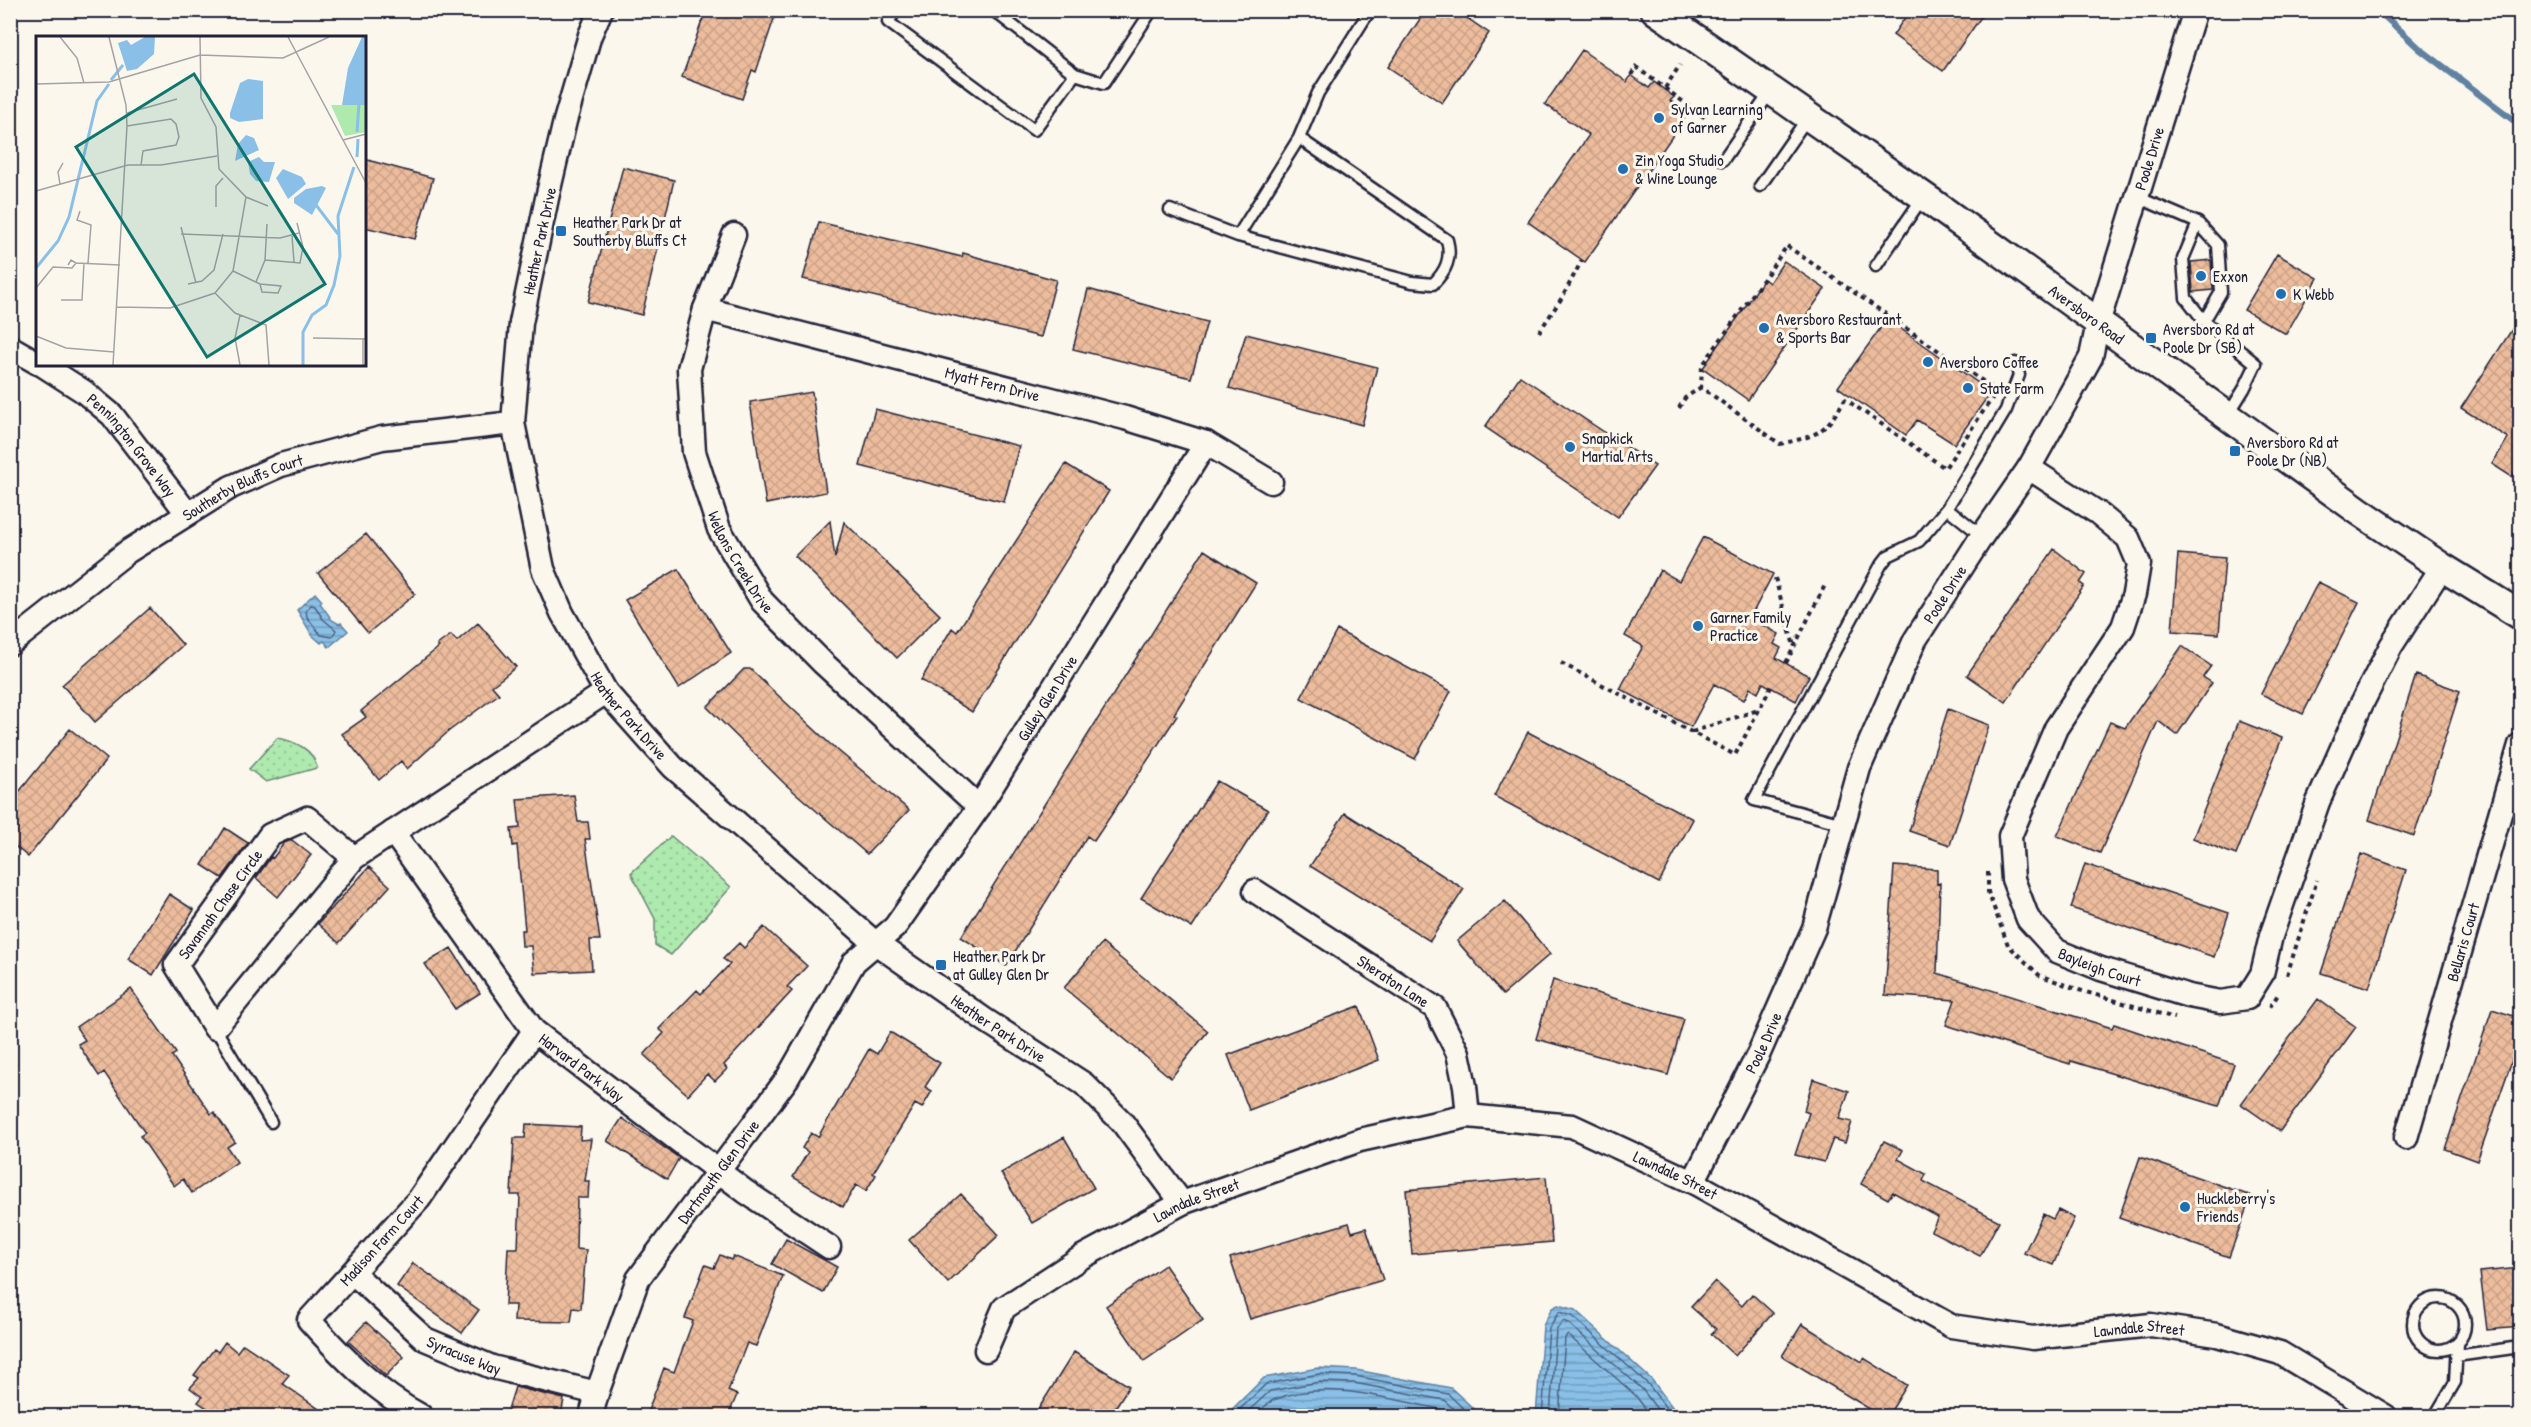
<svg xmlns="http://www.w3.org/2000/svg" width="2531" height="1427" viewBox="0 0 2531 1427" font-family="'Patrick Hand',sans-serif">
	<defs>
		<pattern id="park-dots" width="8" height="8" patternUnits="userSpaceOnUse" patternTransform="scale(1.5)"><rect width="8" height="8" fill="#aee9ad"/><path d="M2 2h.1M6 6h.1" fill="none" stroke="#95c896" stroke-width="1.8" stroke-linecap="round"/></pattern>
		<pattern id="water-rules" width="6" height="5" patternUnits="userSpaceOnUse" patternTransform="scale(1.5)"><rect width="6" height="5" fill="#8ac0e7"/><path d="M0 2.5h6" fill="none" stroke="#709cbc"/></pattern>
		<pattern id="building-cross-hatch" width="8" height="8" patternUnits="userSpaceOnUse" patternTransform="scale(1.5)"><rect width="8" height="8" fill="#ecbc9c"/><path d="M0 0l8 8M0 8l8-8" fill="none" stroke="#caa187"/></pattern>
	</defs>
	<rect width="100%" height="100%" fill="#fbf7ec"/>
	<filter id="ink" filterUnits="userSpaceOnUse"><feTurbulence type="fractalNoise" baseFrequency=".0167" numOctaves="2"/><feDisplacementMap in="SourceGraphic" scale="12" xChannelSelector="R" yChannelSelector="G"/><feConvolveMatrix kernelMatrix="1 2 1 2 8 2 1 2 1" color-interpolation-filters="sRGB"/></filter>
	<g filter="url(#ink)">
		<!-- park -->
		<path fill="url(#park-dots)" stroke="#688674" stroke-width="1.5" d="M277 738C294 741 314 749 317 768L266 782 249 769Z
			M671 836 731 887 671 955 655 945V919L631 873Z"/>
		<!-- water -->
		<path fill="url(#water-rules)" stroke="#6081a2" stroke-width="1.5" d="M315 593 322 601 320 603 332 620 339 624 341 623 348 631 329 647 324 641 321 643 312 635 297 610Z
			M1558 1305 1575 1310 1652 1380 1679 1416H1536L1543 1326 1552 1308Z
			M1318 1368 1356 1370 1451 1388 1474 1409V1416H1225L1264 1378Z"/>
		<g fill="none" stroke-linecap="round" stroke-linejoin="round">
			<!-- shore -->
			<path stroke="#4c6180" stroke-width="1.5" d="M311 605 315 606 323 619 336 630 332 637 321 635 307 617 306 610Z
				M1233 1416 1266 1384 1319 1374 1355 1376 1448 1394 1467 1412 1468 1416
				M1243 1416 1270 1391 1319 1382 1354 1383 1444 1400 1461 1416
				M1255 1416C1261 1411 1268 1401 1276 1399 1328 1379 1388 1399 1440 1409L1448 1416
				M1542 1416 1549 1328 1559 1312 1572 1316 1648 1384 1672 1416
				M1550 1416 1556 1330 1563 1321 1568 1323 1642 1389 1662 1416
				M1559 1416 1565 1338 1568 1335 1635 1395 1651 1416"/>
			<!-- stream -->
			<path stroke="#6081a2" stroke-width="7" d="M2378 10 2420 49 2520 125"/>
		</g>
		<!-- building -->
		<path fill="url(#building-cross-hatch)" stroke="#22223b" stroke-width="1.5" d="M706 10H759L775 16 756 72 752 70 742 99 682 77Z
			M1426 10H1455L1489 33 1442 103 1388 67Z
			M1910 10H1986L1943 71 1893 35Z
			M1582 50 1627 82 1631 75 1649 88 1654 82 1674 97 1670 101 1689 112 1585 262 1528 222 1589 135 1545 104Z
			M364 159 433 178 415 239 364 227Z
			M623 167 674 180 642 315 588 302Z
			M819 222 962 257 963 253 1056 280 1041 337 803 279Z
			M2277 254 2318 278 2286 334 2244 310Z
			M2211 260 2213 290 2193 292 2191 262Z
			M1784 261 1825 289 1748 400 1703 368 1764 279 1769 283Z
			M1088 289 1207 322 1191 378 1073 349Z
			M2520 317V463L2512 477 2492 464 2508 438 2461 408Z
			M1887 319 1991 392 1954 444 1917 420 1906 435 1838 387Z
			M1246 334 1377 367 1362 425 1229 388Z
			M1520 376 1655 466 1618 517 1485 427Z
			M812 392 826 492 766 504 750 402Z
			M875 409 1019 446 1004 502 860 466Z
			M1066 464 1109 491 972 712 921 680 952 628 957 632Z
			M830 521 835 558 844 522 940 615 897 658 795 556Z
			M366 534 415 594 368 633 318 573Z
			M1703 537 1773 574 1750 618 1779 634 1774 644 1781 648 1776 658 1809 676 1796 701 1763 683 1758 693 1750 688 1744 700 1714 684 1691 727 1620 689 1643 646 1625 636 1660 570 1679 581Z
			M2054 549 2086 574 2080 583 2084 586 2006 702 1967 675Z
			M1204 550 1256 583 1174 714 1177 716 1094 841 1087 836 1006 966 961 937Z
			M2178 554 2225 558 2219 634 2172 631Z
			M678 569 731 653 679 688 625 600Z
			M2318 582 2359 602 2303 714 2261 694Z
			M150 608 183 645 95 722 62 685Z
			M478 623 516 667 492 686 499 694 449 731 407 769 401 761 379 780 342 734 366 717 361 711 439 647 437 645 451 635 457 641Z
			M1337 630 1451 691 1415 759 1301 698Z
			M2182 646 2211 666 2203 677 2212 683 2177 735 2158 721 2100 853 2057 836 2110 722 2125 728Z
			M744 669H750L829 743 909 810 867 854 785 784 707 707Z
			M2416 675 2460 691 2414 836 2369 820Z
			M1948 709 1989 725 1950 845 1909 831Z
			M2239 721 2282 738 2236 855 2193 838Z
			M70 729 107 759 28 857 10 842V803Z
			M1528 732 1693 819 1659 883 1494 796Z
			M1217 781 1268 810 1192 928 1141 898Z
			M574 795 578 822H588L590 839H585L600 940H590L592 970 534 973 531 946H522L521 930H525L517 845 513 846 511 829 520 828 517 799Z
			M1345 813 1464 889 1430 941 1310 866Z
			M225 828 248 843 222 878 202 865Z
			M292 840 311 855 278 897 256 878 271 857 273 858 284 843Z
			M2361 854 2406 870 2369 988 2321 973Z
			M2085 864 2229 913 2214 957 2071 908Z
			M1894 866 1937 869V884L1940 883 1937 973 2112 1028 2114 1024 2234 1064 2219 1106 2071 1061 2070 1064 1946 1025 1955 1000 1885 995Z
			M369 867 390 886 339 943 318 924Z
			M169 894 194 910 153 975 128 959Z
			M1505 901 1550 954 1503 995 1457 941Z
			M764 927 807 966 787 987 792 991 724 1065 727 1069 715 1081 707 1074 688 1095 644 1055 664 1033 659 1029 697 990 701 994 730 964 723 959 739 943 744 948Z
			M1102 943 1208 1031 1171 1078 1064 988Z
			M451 948 480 993 455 1009 425 964Z
			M1553 980 1684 1019 1668 1075 1536 1039Z
			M131 989 176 1053 172 1056 211 1114 214 1112 235 1142 227 1147 237 1162 192 1193 183 1179 174 1186 140 1136 145 1133 104 1072 99 1076 78 1044 85 1040 76 1027Z
			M2318 999 2356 1027 2280 1131 2241 1104Z
			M1359 1006 1379 1060 1249 1110 1228 1055Z
			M2492 1009 2520 1018V1050L2516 1049 2477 1161 2445 1149Z
			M890 1032 940 1063 925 1087 932 1091 922 1108 915 1104 873 1173 876 1175 866 1191 856 1185 843 1207 793 1177 808 1152 802 1148 811 1133 818 1137 869 1049 877 1054Z
			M1813 1079 1849 1091 1839 1119 1852 1122 1845 1143 1833 1139 1824 1162 1795 1155 1809 1113 1804 1111Z
			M622 1118 679 1158 667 1179 607 1141Z
			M526 1124 581 1127 580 1140 591 1139 585 1181H589L588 1198H577L576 1249 586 1250 581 1309 573 1308 571 1322 514 1321 515 1305H505L508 1248H518L520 1195H511L514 1138H525Z
			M1064 1137 1094 1188 1032 1223 1001 1173Z
			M1884 1141 1903 1150 1898 1159 1926 1174 1923 1181 1999 1221 1980 1256 1931 1231 1938 1217 1893 1192 1888 1199 1861 1184Z
			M2140 1157 2251 1196 2229 1257 2119 1218Z
			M1546 1177 1552 1242 1412 1254 1406 1190Z
			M961 1194 999 1235 948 1283 909 1240Z
			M2058 1210 2074 1218 2053 1265 2024 1253 2043 1214 2053 1219Z
			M1349 1223 1352 1232 1366 1228 1383 1280 1250 1319 1230 1258Z
			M786 1239 837 1267 823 1293 772 1264Z
			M720 1255 731 1260 733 1256 783 1276 756 1346 747 1343 728 1391 737 1395 728 1416H646L664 1368 674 1372 693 1321 685 1318 705 1265 714 1268Z
			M413 1263 479 1310 462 1333 397 1286Z
			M1165 1265 1203 1320 1144 1361 1106 1306Z
			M2520 1268V1327L2487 1330 2480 1272Z
			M1715 1281 1742 1306 1752 1294 1773 1313 1735 1356 1711 1334 1716 1329 1691 1307Z
			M366 1322 404 1357 386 1376 348 1341Z
			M1802 1324 1862 1362 1864 1358 1907 1385 1888 1416H1881L1782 1356Z
			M225 1342 237 1352 243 1344 289 1375 282 1383 329 1416H219L198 1402 202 1397 190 1388 199 1378 194 1375 214 1349 218 1352Z
			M1074 1352 1129 1386 1110 1416H1034Z
			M515 1387 564 1399 561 1416H506Z"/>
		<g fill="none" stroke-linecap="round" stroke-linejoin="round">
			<defs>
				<path id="service" d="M896 10 888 22 1034 130 1075 74
					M993 10 1075 74 1104 83 1152 10
					M1299 138 1447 240C1452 258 1446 271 1433 284L1412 282 1238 236 1299 138 1318 93 1370 10
					M1723 160 1771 91
					M1760 186 1808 117
					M2137 197 2198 223
					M1170 210 1238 236
					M1876 266 1923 197
					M2204 321 2186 298 2183 259 2198 223 2218 245 2221 292 2204 321 2256 364 2244 389 2228 415
					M1982 536 1947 508 2006 410 2019 375 2015 363
					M1843 824 1754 800 1881 565 1888 556 1919 541 1947 508
					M215 1028 271 1122
					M2413 1324a26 26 0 1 1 52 0a26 26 0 1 1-52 0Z
					M2456 1356 2520 1347
					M2435 1416 2455 1382 2457 1343"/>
				<g id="minor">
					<path id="s1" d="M601 10 590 35 565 121 547 198 521 323 513 423 543 569 562 613 606 692 673 767 874 942 985 1020 1084 1084 1122 1122 1182 1203"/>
					<path id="s2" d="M734 235 705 309 689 369 694 452 719 529 762 601 823 663 979 807"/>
					<path id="s3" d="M705 309 1125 418 1206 443 1271 482"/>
					<path d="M10 347 38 363"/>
					<path id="s4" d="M41 364 83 391 112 415 187 513"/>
					<path id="s5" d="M2029 468 2098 513 2128 538 2139 564 2134 594 2123 627 2056 728 2010 836 2013 879 2028 919 2057 951 2101 969 2189 996 2220 1002 2247 998 2262 974 2271 936 2318 802 2361 705 2391 646 2442 567"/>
					<path id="s6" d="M10 644 127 552 231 487 281 465 382 438 513 423"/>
					<path id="s7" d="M393 832 534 1031 746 1192 829 1247"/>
					<path d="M354 858 307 818 270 835 176 965 215 1028 354 858 606 692"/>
					<path id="s8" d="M1255 891 1435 1008 1458 1053 1465 1086 1468 1116"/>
					<path id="s9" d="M2406 1138 2520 745"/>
					<path id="s10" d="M1693 1182 1759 1053 1814 928 1859 768 1915 640 1982 536 2029 468 2091 357 2098 323 2195 10"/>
					<path id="s11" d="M353 1273 425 1339 492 1367 597 1393"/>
					<path id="s12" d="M986 1350 1004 1308 1082 1257 1182 1203 1360 1140 1468 1116 1572 1126 1693 1182 1951 1326 2033 1338 2151 1325 2217 1335 2280 1353 2385 1416"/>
					<path id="s13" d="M421 1416C376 1392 343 1358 309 1320L419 1199 534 1031"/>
					<path id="s14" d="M591 1416 597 1393 638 1279 787 1079 854 962 895 927 979 807 1206 443"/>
				</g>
				<g id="tertiary">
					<path id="s15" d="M1655 10 1933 203 2359 511 2442 567 2520 615"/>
				</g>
			</defs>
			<!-- service casing -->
			<use href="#service" stroke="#22223b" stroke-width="15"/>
			<!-- minor casing -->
			<use href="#minor" stroke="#22223b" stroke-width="27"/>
			<!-- tertiary casing -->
			<use href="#tertiary" stroke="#22223b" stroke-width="32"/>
			<!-- path -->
			<path stroke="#22223b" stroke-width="4" stroke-dasharray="4.5 4.5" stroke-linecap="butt" d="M1631 75 1636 67 1708 120
				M1665 88 1680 65
				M1787 246 1997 391 1945 468 1845 399C1824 434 1819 435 1780 444L1701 387 1702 366Z
				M1539 332 1563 296 1582 260
				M1679 408 1685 398 1701 387
				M1775 578 1794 646
				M1561 663 1735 755 1771 687
				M1786 663 1825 585
				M1692 732 1758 710
				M1988 872V892L2008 945 2039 975 2079 990 2175 1018
				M2287 975 2317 880
				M2270 1007 2279 993"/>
			<!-- service -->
			<use href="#service" stroke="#fbf7ec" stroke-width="10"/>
			<!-- minor -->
			<use href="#minor" stroke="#fbf7ec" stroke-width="22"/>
			<!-- tertiary -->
			<use href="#tertiary" stroke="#fbf7ec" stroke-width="27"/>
		</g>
	</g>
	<!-- markers -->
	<g fill="#1f6fb2" stroke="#fbf7ec" stroke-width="2">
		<circle cx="1659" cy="118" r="6"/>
		<circle cx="1623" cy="169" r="6"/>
		<rect x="555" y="225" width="12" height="12" rx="3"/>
		<circle cx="2201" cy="276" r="6"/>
		<circle cx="2281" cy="294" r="6"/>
		<circle cx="1764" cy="328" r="6"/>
		<rect x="2145" y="332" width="12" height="12" rx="3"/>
		<circle cx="1928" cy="362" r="6"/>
		<circle cx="1968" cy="388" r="6"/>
		<circle cx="1570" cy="447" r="6"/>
		<rect x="2229" y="445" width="12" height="12" rx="3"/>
		<circle cx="1698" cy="626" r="6"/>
		<rect x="935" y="959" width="12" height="12" rx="3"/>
		<circle cx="2185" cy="1207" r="6"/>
	</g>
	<g text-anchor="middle" stroke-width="6" stroke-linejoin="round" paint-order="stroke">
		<!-- poi labels -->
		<g font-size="16" fill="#22223b" stroke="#fbf7ec" text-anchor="start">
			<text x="1671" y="115">Sylvan Learning<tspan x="1671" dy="18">of Garner</tspan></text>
			<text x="1635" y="166">Zin Yoga Studio<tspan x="1635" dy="18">&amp; Wine Lounge</tspan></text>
			<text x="573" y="228">Heather Park Dr at<tspan x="573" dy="18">Southerby Bluffs Ct</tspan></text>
			<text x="2213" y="282">Exxon</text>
			<text x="2293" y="300">K Webb</text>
			<text x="1776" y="325">Aversboro Restaurant<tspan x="1776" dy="18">&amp; Sports Bar</tspan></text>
			<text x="2163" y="335">Aversboro Rd at<tspan x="2163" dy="18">Poole Dr (SB)</tspan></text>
			<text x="1940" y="368">Aversboro Coffee</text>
			<text x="1980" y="394">State Farm</text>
			<text x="1582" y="444">Snapkick<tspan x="1582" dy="18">Martial Arts</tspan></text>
			<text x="2247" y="448">Aversboro Rd at<tspan x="2247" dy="18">Poole Dr (NB)</tspan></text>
			<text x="1710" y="623">Garner Family<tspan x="1710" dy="18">Practice</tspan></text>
			<text x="953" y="962">Heather Park Dr<tspan x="953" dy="18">at Gulley Glen Dr</tspan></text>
			<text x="2197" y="1204">Huckleberry's<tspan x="2197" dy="18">Friends</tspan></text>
		</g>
		<!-- street labels -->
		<g font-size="16" fill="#22223b" stroke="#fbf7ec">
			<text dy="6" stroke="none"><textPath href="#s10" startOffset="1128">Poole Drive</textPath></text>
			<text transform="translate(539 241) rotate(-78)" y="6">Heather Park Drive</text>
			<text dy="6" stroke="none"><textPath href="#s15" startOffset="528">Aversboro Road</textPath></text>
			<text dy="6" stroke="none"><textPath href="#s3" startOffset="297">Myatt Fern Drive</textPath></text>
			<text dy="6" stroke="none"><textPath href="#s4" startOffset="123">Pennington Grove Way</textPath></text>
			<text dy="6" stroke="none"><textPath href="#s6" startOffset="282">Southerby Bluffs Court</textPath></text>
			<text dy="6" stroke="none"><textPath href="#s2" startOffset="345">Wellons Creek Drive</textPath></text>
			<text dy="6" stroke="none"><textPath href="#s10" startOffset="642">Poole Drive</textPath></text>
			<text dy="6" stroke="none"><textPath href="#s14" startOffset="858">Gulley Glen Drive</textPath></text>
			<text dy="6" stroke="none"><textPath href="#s1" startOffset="744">Heather Park Drive</textPath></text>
			<text transform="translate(220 904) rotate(-54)" y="6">Savannah Chase Circle</text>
			<text dy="6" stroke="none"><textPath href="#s9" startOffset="204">Bellaris Court</textPath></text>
			<text dy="6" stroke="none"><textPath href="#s5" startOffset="628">Bayleigh Court</textPath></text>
			<text dy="6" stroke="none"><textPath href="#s8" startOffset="165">Sheraton Lane</textPath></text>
			<text dy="6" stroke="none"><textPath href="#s1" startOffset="1230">Heather Park Drive</textPath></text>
			<text dy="6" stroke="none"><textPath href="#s10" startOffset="156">Poole Drive</textPath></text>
			<text dy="6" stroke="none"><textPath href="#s7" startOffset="304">Harvard Park Way</textPath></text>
			<text dy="6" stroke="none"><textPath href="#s14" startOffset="279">Dartmouth Glen Drive</textPath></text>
			<text dy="6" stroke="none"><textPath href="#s12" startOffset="771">Lawndale Street</textPath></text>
			<text dy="6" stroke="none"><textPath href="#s12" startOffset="267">Lawndale Street</textPath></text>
			<text dy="6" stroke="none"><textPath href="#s13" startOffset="256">Madison Farm Court</textPath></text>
			<text dy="6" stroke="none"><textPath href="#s12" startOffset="1275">Lawndale Street</textPath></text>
			<text dy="6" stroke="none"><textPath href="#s11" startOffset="140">Syracuse Way</textPath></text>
		</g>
	</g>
	<!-- overview -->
	<g transform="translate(36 36)">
		<rect width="330" height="330" fill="#fbf7ec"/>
		<path d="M295 69H330V96L309 100Z" fill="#aee9ad"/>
		<path d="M109 1H119L118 18 101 33 91 35 82 7 91 4 95 9ZM326 1H330V69H306L312 32ZM212 43 227 45V83L203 86 194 82V77L204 47ZM210 99 218 102 223 114 199 125 202 108ZM223 121 228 126H239L233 146 220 145 214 138 212 126ZM247 133 266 141 270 148 252 163 240 142ZM286 150 290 152 276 179 258 167V162L270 153Z" fill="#8ac0e7"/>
		<path fill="none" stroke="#8ac0e7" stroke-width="3" d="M75 44 87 29M321 96 323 67M321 121 322 103M280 169 302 198M0 232 22 205 33 181 61 65 73 48M267 329V296L276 279 290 269 298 249 304 220 302 180 318 131"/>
		<path fill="none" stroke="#a4a2a5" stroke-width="1.5" d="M24 1 41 22 48 47M73 1 90 69 91 90 77 329M164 1 165 62 180 91 183 133 210 161 232 170M252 1 330 147M0 48 73 46 164 19 247 22 293 1M91 77 141 63M91 90 135 83 140 88 143 101 140 109 107 115 105 129M307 104 330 98M24 148 22 136 27 127M0 155 92 129H125L181 120M180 171V150L187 142M44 175 41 184 55 189 52 227M145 191 160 247M145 198 244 202 263 197M256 200 258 226M229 224 264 227 267 211 261 187M40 227 84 229M197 235 224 248 245 250 242 257 226 256 224 248M220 246 229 224 231 188M152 248 166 245 178 234 187 198M0 252 17 231 36 232 40 227 35 224 32 229M179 257 199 277 230 289 233 329M25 264H46L48 227M81 271 134 272 179 257 197 235 210 161M204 279 199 302 204 329M0 300 30 312 78 316M277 302 330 303M327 302V329"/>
		<path fill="#0f766e" fill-opacity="0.15" stroke="#0f766e" stroke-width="3" d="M158 38 289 248 171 321 40 111Z"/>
		<rect width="330" height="330" fill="none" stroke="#22223b" stroke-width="3"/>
	</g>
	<!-- margin -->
	<rect width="2531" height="1427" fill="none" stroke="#fbf7ec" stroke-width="36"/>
	<rect x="18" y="18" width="2495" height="1391" fill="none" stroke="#22223b" stroke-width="2" filter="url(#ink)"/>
</svg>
